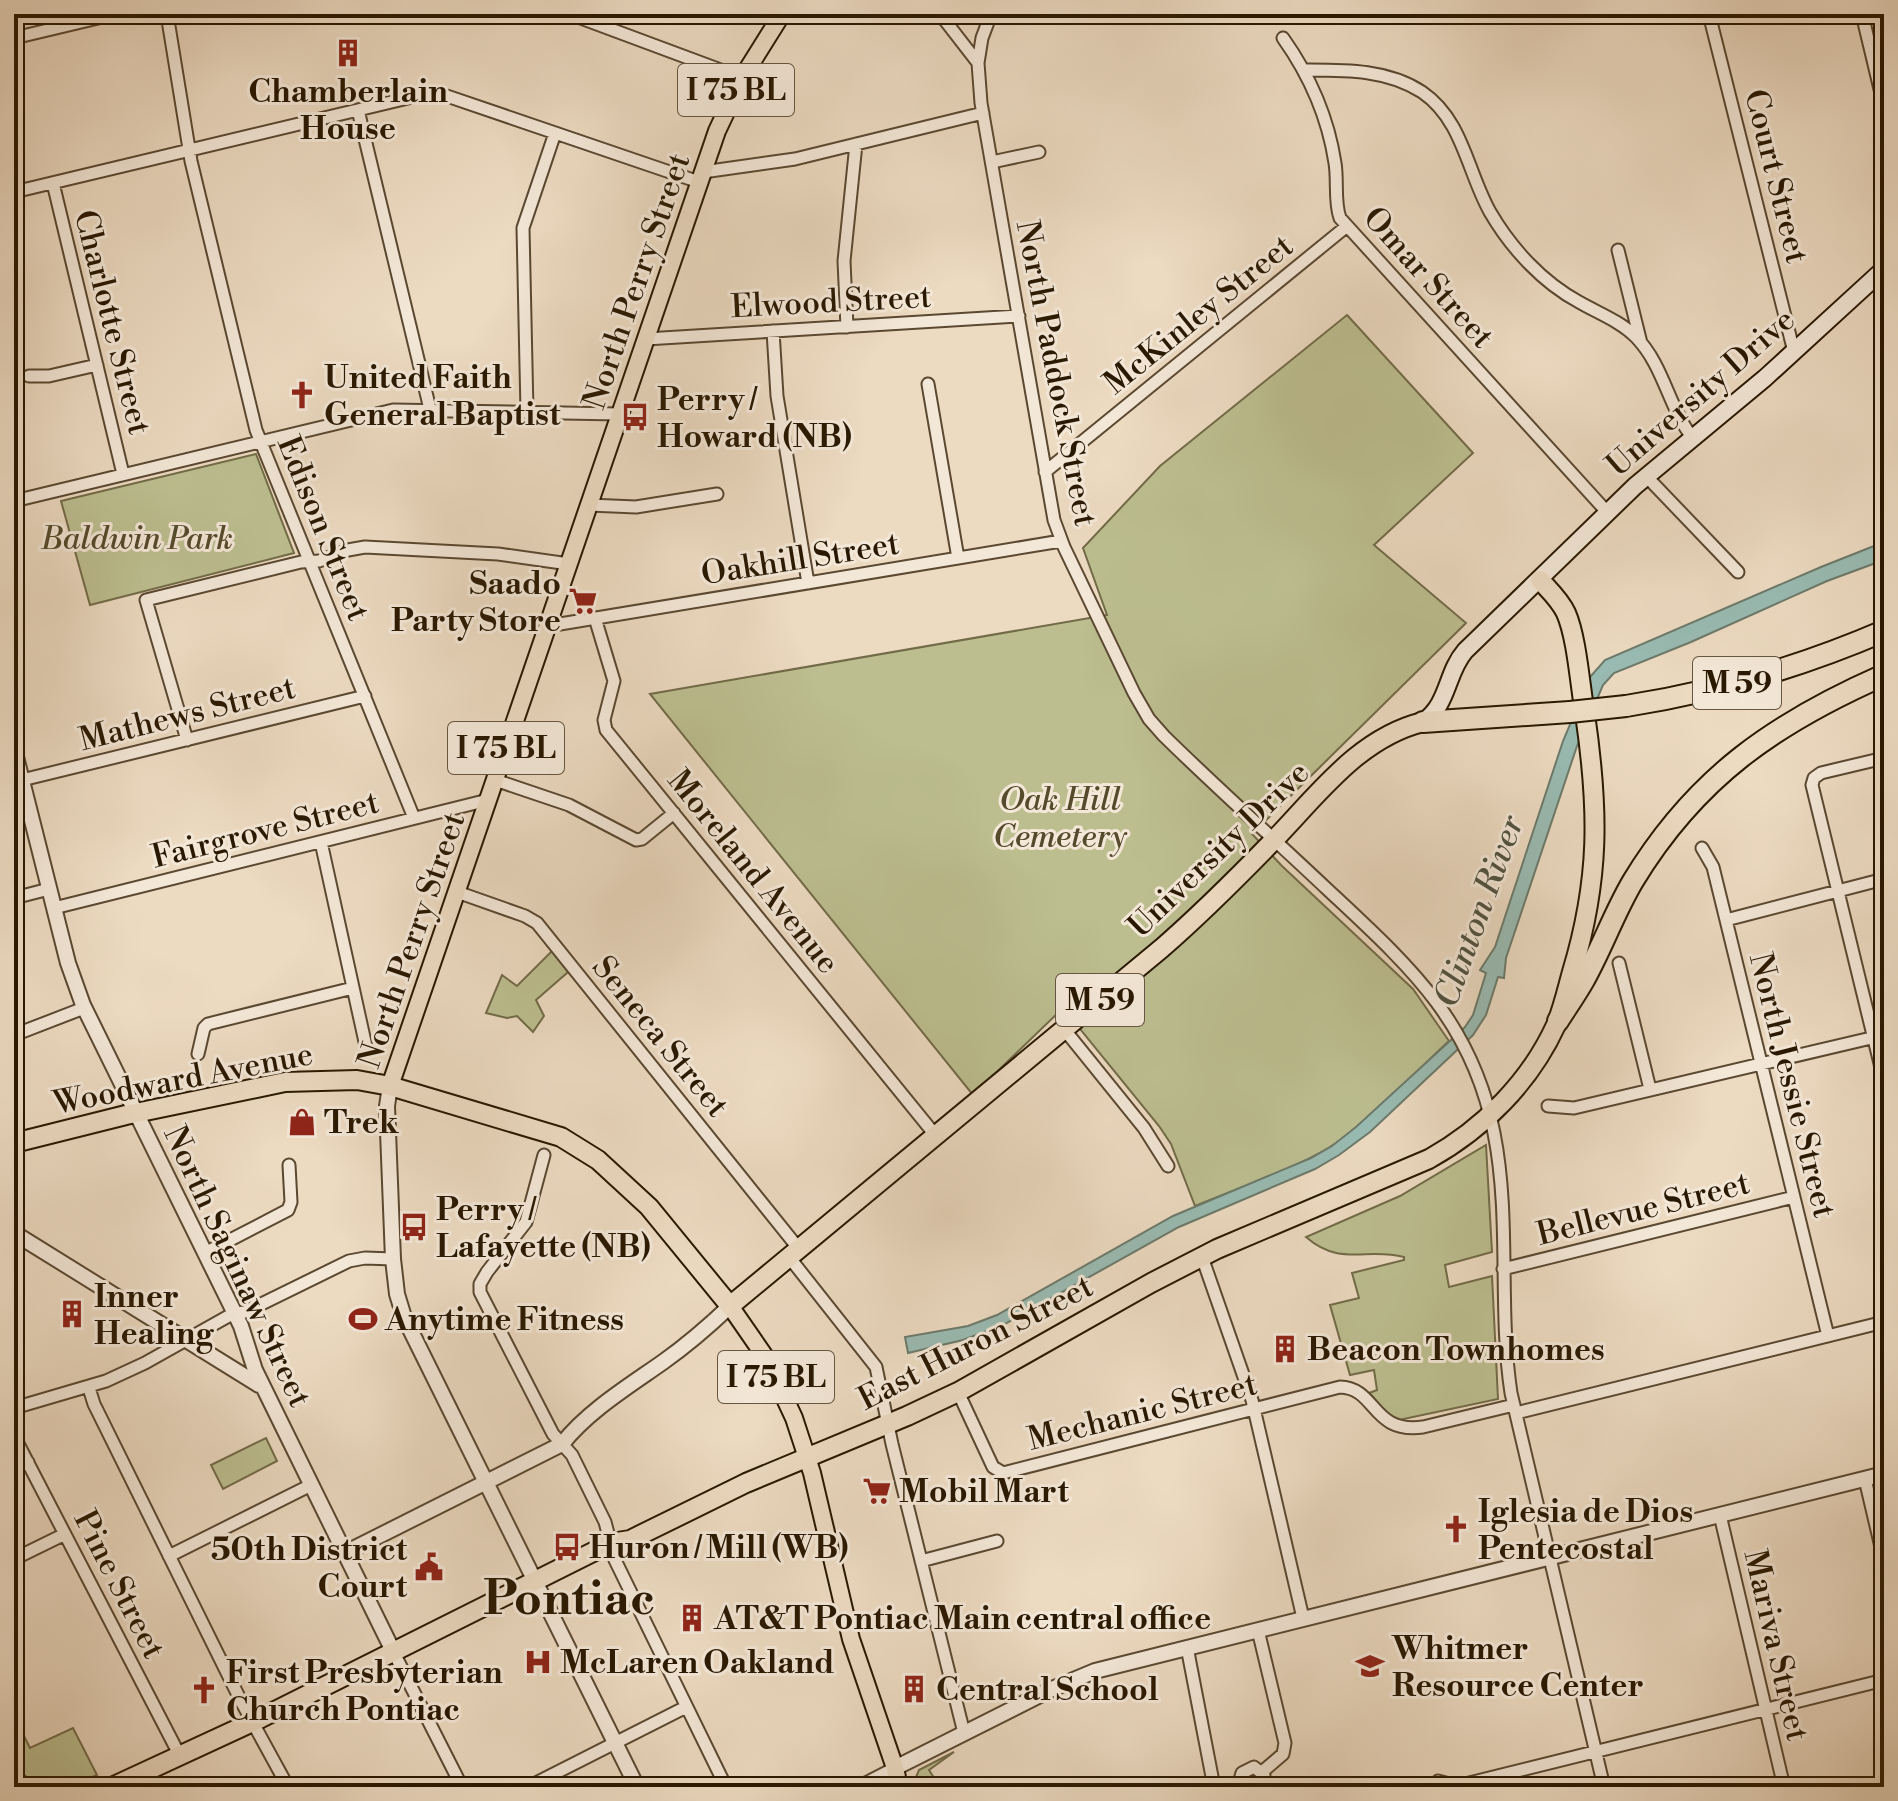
<svg xmlns="http://www.w3.org/2000/svg" width="1898" height="1801" viewBox="0 0 1898 1801" font-family="'Libre Bodoni',serif">
	<rect width="100%" height="100%" fill="#ecdac1"/>
	<filter id="stains"><feTurbulence type="fractalNoise" baseFrequency=".0025" numOctaves="4"/><feColorMatrix values="0 0 0 0 .2 0 0 0 0 .09 0 0 0 0 .02 0 0 0 .5 -.17"/></filter>
	<radialGradient id="worn" r=".72"><stop offset=".6" stop-color="#630" stop-opacity="0"/><stop offset="1" stop-color="#630" stop-opacity=".3"/></radialGradient>
	<!-- green -->
	<path fill="#bcbe90" stroke="#726b48" stroke-width="2" d="M1347 315 1473 453 1374 545 1466 623 1252 834 1282 866 1413 989 1449 1041C1412 1075 1372 1121 1330 1147 1288 1172 1240 1187 1195 1206L1171 1144 1159 1126 1063 1008 973 1095 650 694 1107 615 1083 548 1160 466Z
		M256 454 294 553 90 605 61 501Z
		M552 951 568 972 536 1000 544 1016 533 1032 517 1016 507 1018 486 1013 502 975 517 986Z
		M1486 1145 1492 1252 1445 1265 1449 1287 1492 1276 1498 1399 1399 1420 1388 1416 1369 1393 1377 1390 1374 1370 1350 1375 1330 1305 1359 1298 1352 1273 1404 1260V1257C1367 1247 1340 1267 1306 1237L1400 1196Z
		M266 1438 277 1461 223 1489 211 1465Z
		M14 1716 30 1748 73 1728 97 1775 68 1787H38L14 1766Z
		M954 1752 929 1770 940 1787H918L916 1777 919 1770Z"/>
	<!-- water -->
	<path fill="#99bbb2" stroke="#6c7a6b" stroke-width="2" d="M1884 542V560L1827 581 1691 642 1614 673 1603 685 1577 746 1506 958 1504 978 1498 977 1486 1015 1473 1035 1370 1132 1339 1155 1315 1169 1179 1227 1003 1325 963 1340 908 1353 905 1337 968 1326 997 1315 1173 1216 1311 1158 1332 1146 1356 1127 1465 1027 1473 1015 1486 973 1480 970 1495 947 1563 741 1590 677 1605 660 1821 567Z"/>
	<g fill="none" stroke-linecap="round" stroke-linejoin="round">
		<defs>
			<path id="minor" d="M167 14 191 161 256 430 414 818
				M570 14 742 78
				M940 14 978 63 981 103 1054 520 1064 547 1134 693 1149 719 1164 736C1217 788 1273 838 1327 889 1407 964 1472 1020 1494 1133 1511 1219 1498 1307 1511 1393L1604 1787
				M1709 14 1794 352
				M1862 14 1884 106
				M14 38 115 14
				M1283 38C1310 76 1328 117 1335 163 1338 181 1334 202 1340 218L1607 512
				M978 63 982 38 991 14
				M1304 70C1344 70 1387 69 1422 92 1463 120 1467 171 1490 212 1511 248 1542 282 1579 302 1598 313 1620 321 1636 337 1664 366 1668 406 1692 437
				M358 110 430 409
				M992 162 1039 152
				M703 172 795 159 983 113
				M53 183 123 474
				M14 192 429 93 444 95 699 182
				M1618 250 1641 343
				M847 327 844 261 856 144
				M773 331 777 396 808 583
				M646 339 1019 316
				M29 376H49L97 365
				M928 384 958 558
				M527 411 523 228 555 133
				M1045 472 1347 226
				M1646 476 1738 572
				M14 501 393 410 619 414
				M589 505 636 507 717 494
				M595 618 614 681 604 720 606 730 936 1136
				M548 626 1061 541
				M187 740 146 600 301 562 319 561 348 550 365 547 498 554 569 564
				M1884 758 1821 773 1814 778 1812 785 1884 1080
				M22 780 365 696
				M495 780 569 805 636 840 642 839 674 813
				M321 842 367 1051
				M1702 848 1713 867 1828 1336
				M457 892 525 916 537 923 799 1249
				M14 898 49 889
				M54 908 488 800
				M1726 920 1884 879
				M1619 963 1650 1089
				M1064 1029 1144 1128 1168 1166
				M14 1035 84 1008
				M198 1054 204 1028 208 1024 353 988
				M1548 1106 1574 1108 1884 1035
				M544 1155 526 1222 487 1272 480 1284V1292L553 1434 572 1455 605 1522 615 1560 726 1787
				M205 1253 288 1210 291 1202 289 1165
				M789 1257 876 1367 892 1444 964 1733
				M1202 1257 1252 1400 1303 1618
				M1503 1269 1794 1197
				M89 1388 94 1404 241 1701 288 1787
				M958 1392 993 1467 1003 1473 1340 1387C1377 1388 1371 1434 1423 1427L1514 1405
				M14 1408 106 1381 145 1363 234 1313 245 1312 349 1261 365 1258 393 1259
				M1516 1413 1884 1322
				M14 1436 180 1756
				M14 1469 28 1462
				M1865 1479 1884 1560
				M1720 1515 1784 1787
				M169 1556 311 1485
				M14 1559 65 1534
				M921 1561 997 1541
				M1258 1630 1285 1743 1283 1754 1262 1772
				M1187 1647 1214 1787
				M393 1651 462 1787
				M1438 1781 1457 1786 1884 1680
				M528 1787 686 1707
				M858 1787 895 1768
				M1243 1787 1240 1780 1242 1773 1254 1767 1264 1775 1262 1787"/>
			<path id="tertiary" d="M14 749 68 963 83 1005 241 1326 255 1370 393 1651
				M390 1086 387 1106 393 1259 397 1294 404 1317 637 1787
				M14 1233 259 1385
				M345 1553 562 1444C588 1411 629 1386 663 1362 687 1345 709 1326 730 1306
				M895 1768 1052 1689 1095 1671 1884 1474"/>
			<path id="secondary" d="M1423 722C1449 704 1446 673 1465 651L1635 486 1765 378 1884 269"/>
			<path id="primary" d="M390 1086 717 131 742 78 782 14
				M730 1306 766 1358 794 1418 812 1473 851 1639 895 1768 899 1787
				M14 1779 23 1787"/>
			<path id="trunk" d="M14 1143 126 1115 285 1082 357 1080 390 1086 561 1137 598 1160 649 1207 730 1306 1162 948C1201 914 1237 878 1272 842 1317 796 1358 738 1423 722
				M112 1787 261 1718 611 1543 630 1540 746 1483 907 1416 958 1392 1151 1283 1217 1249 1429 1159C1483 1129 1530 1082 1556 1025 1563 1008 1567 990 1572 972 1600 879 1599 810 1585 714 1580 686 1577 638 1566 613 1560 600 1549 590 1540 580"/>
			<path id="motorway" d="M1626 706C1716 692 1800 667 1884 631
				M1423 722 1570 712
				M1558 1021C1567 1007 1576 994 1584 980 1602 948 1614 913 1633 881 1696 777 1775 723 1884 675"/>
		</defs>
		<!-- minor casing -->
		<use href="#minor" stroke="#5a4831" stroke-width="15"/>
		<!-- tertiary casing -->
		<use href="#tertiary" stroke="#5a4831" stroke-width="18"/>
		<!-- secondary casing -->
		<use href="#secondary" stroke="#291801" stroke-width="20"/>
		<!-- primary casing -->
		<use href="#primary" stroke="#291801" stroke-width="20"/>
		<!-- trunk casing -->
		<use href="#trunk" stroke="#291801" stroke-width="22"/>
		<!-- motorway casing -->
		<use href="#motorway" stroke="#291801" stroke-width="24"/>
		<!-- minor -->
		<use href="#minor" stroke="#f3e7d7" stroke-width="11"/>
		<!-- tertiary -->
		<use href="#tertiary" stroke="#f3e7d7" stroke-width="14"/>
		<!-- secondary -->
		<use href="#secondary" stroke="#f3e7d7" stroke-width="16"/>
		<!-- primary -->
		<use href="#primary" stroke="#ecdac1" stroke-width="16"/>
		<!-- trunk -->
		<use href="#trunk" stroke="#ecdac1" stroke-width="18"/>
		<!-- motorway -->
		<use href="#motorway" stroke="#ecdac1" stroke-width="20"/>
		<defs>
			<path id="motorway-bridge" d="M1570 712 1626 706"/>
		</defs>
		<!-- motorway-bridge casing -->
		<use href="#motorway-bridge" stroke="#291801" stroke-width="24" stroke-linecap="butt"/>
		<!-- motorway-bridge -->
		<use href="#motorway-bridge" stroke="#ecdac1" stroke-width="20"/>
	</g>
	<!-- icons -->
	<defs>
		<symbol id="building-bare" viewBox="-9 -9 18 18"><path d="M-4-6H4V6H1V3H-1V6H-4ZM-2.5-4.3h1.7v1.8h-1.7ZM.8-4.3h1.7v1.8H.8ZM-2.5-1h1.7V.8h-1.7ZM.8-1h1.7V.8H.8Z" fill="#8f2418" stroke="#f3e7d7" stroke-width="2.5" paint-order="stroke"/></symbol>
		<symbol id="church-bare" viewBox="-9 -9 18 18"><path d="M-1.2-6h2.4v3.5h3.3v2.4h-3.3V6h-2.4V-.1h-3.3v-2.4h3.3Z" fill="#8f2418" stroke="#f3e7d7" stroke-width="2.5" paint-order="stroke"/></symbol>
		<symbol id="bus-bare" viewBox="-9 -9 18 18"><path d="M-5-6H5V4H4V6H2V4H-2V6H-4V4H-5ZM-3.5-4V0h7V-4ZM-3.5 1.2v1.5H-2V1.2ZM2 1.2v1.5H3.5V1.2Z" fill="#8f2418" stroke="#f3e7d7" stroke-width="2.5" paint-order="stroke"/></symbol>
		<symbol id="supermarket-bare" viewBox="-9 -9 18 18"><path d="M-6-5.5h2.5l.6 2H6L4.5 2H-2.5L-4.4-4H-6ZM-1.5 3.2a1.3 1.3 0 1 0 .1 0ZM3 3.2a1.3 1.3 0 1 0 .1 0Z" fill="#8f2418" stroke="#f3e7d7" stroke-width="2.5" paint-order="stroke"/></symbol>
		<symbol id="shop-bare" viewBox="-9 -9 18 18"><path d="M-5-2.5h2.3a2.7 3.5 0 0 1 5.4 0H5L5.5 6h-11ZM-1.5-2.5h3a1.5 2.3 0 0 0-3 0Z" fill="#8f2418" stroke="#f3e7d7" stroke-width="2.5" paint-order="stroke"/></symbol>
		<symbol id="stadium-bare" viewBox="-9 -9 18 18"><path d="M0-5a6.5 5 0 1 0 0 10a6.5 5 0 1 0 0-10ZM-3.5-1.8h7v3.6h-7Z" fill="#8f2418" stroke="#f3e7d7" stroke-width="2.5" paint-order="stroke"/></symbol>
		<symbol id="civic-bare" viewBox="-9 -9 18 18"><path d="M-.6-6.5H3V-4.5H.6V-3L4-1V1h2V6H-6V1h2V-1L-.6-3ZM-1.2 2.5V6h2.4V2.5Z" fill="#8f2418" stroke="#f3e7d7" stroke-width="2.5" paint-order="stroke"/></symbol>
		<symbol id="hospital-bare" viewBox="-9 -9 18 18"><path d="M-5-5h3v3.5h4V-5h3V5h-3V1.5h-4V5h-3Z" fill="#8f2418" stroke="#f3e7d7" stroke-width="2.5" paint-order="stroke"/></symbol>
		<symbol id="school-bare" viewBox="-9 -9 18 18"><path d="M0-5L7-2L0 1L-7-2ZM-4 1L0 2.5L4 1V4Q0 6-4 4Z" fill="#8f2418" stroke="#f3e7d7" stroke-width="2.5" paint-order="stroke"/></symbol>
	</defs>
	<g fill-rule="evenodd">
		<use href="#building-bare" x="328" y="33" width="40" height="40"/>
		<use href="#church-bare" x="282" y="375" width="40" height="40"/>
		<use href="#bus-bare" x="615" y="397" width="40" height="40"/>
		<use href="#supermarket-bare" x="563" y="581" width="40" height="40"/>
		<use href="#shop-bare" x="282" y="1102" width="40" height="40"/>
		<use href="#bus-bare" x="394" y="1207" width="40" height="40"/>
		<use href="#building-bare" x="52" y="1294" width="40" height="40"/>
		<use href="#stadium-bare" x="343" y="1299" width="40" height="40"/>
		<use href="#building-bare" x="1265" y="1329" width="40" height="40"/>
		<use href="#supermarket-bare" x="857" y="1471" width="40" height="40"/>
		<use href="#church-bare" x="1436" y="1509" width="40" height="40"/>
		<use href="#bus-bare" x="547" y="1527" width="40" height="40"/>
		<use href="#civic-bare" x="409" y="1547" width="40" height="40"/>
		<use href="#building-bare" x="672" y="1598" width="40" height="40"/>
		<use href="#hospital-bare" x="518" y="1642" width="40" height="40"/>
		<use href="#school-bare" x="1350" y="1646" width="40" height="40"/>
		<use href="#building-bare" x="894" y="1669" width="40" height="40"/>
		<use href="#church-bare" x="184" y="1670" width="40" height="40"/>
	</g>
	<g text-anchor="middle" stroke-width="6" stroke-linejoin="round" paint-order="stroke">
		<!-- shield labels -->
		<g fill="#f3e7d7" stroke="#665641" stroke-width="2">
			<rect x="678" y="64" width="116" height="52" rx="6"/>
			<rect x="1693" y="657" width="88" height="52" rx="6"/>
			<rect x="448" y="722" width="116" height="52" rx="6"/>
			<rect x="1056" y="974" width="88" height="52" rx="6"/>
			<rect x="718" y="1351" width="116" height="52" rx="6"/>
		</g>
		<g font-size="30" font-weight="bold" fill="#291801">
			<text x="736" y="100">I 75 BL</text>
			<text x="1737" y="693">M 59</text>
			<text x="506" y="758">I 75 BL</text>
			<text x="1100" y="1010">M 59</text>
			<text x="776" y="1387">I 75 BL</text>
		</g>
		<!-- poi labels -->
		<g font-size="32" font-weight="bold" fill="#291801" stroke="#f3e7d7" text-anchor="start">
			<text x="348" y="102" text-anchor="middle">Chamberlain<tspan x="348" dy="37">House</tspan></text>
			<text x="324" y="388">United Faith<tspan x="324" dy="37">General Baptist</tspan></text>
			<text x="657" y="410">Perry /<tspan x="657" dy="37">Howard (NB)</tspan></text>
			<text x="561" y="594" text-anchor="end">Saado<tspan x="561" dy="37">Party Store</tspan></text>
			<text x="324" y="1133">Trek</text>
			<text x="436" y="1220">Perry /<tspan x="436" dy="37">Lafayette (NB)</tspan></text>
			<text x="94" y="1307">Inner<tspan x="94" dy="37">Healing</tspan></text>
			<text x="385" y="1330">Anytime Fitness</text>
			<text x="1307" y="1360">Beacon Townhomes</text>
			<text x="899" y="1502">Mobil Mart</text>
			<text x="1478" y="1522">Iglesia de Dios<tspan x="1478" dy="37">Pentecostal</tspan></text>
			<text x="589" y="1558">Huron / Mill (WB)</text>
			<text x="407" y="1560" text-anchor="end">50th District<tspan x="407" dy="37">Court</tspan></text>
			<text x="714" y="1629">AT&amp;T Pontiac Main central office</text>
			<text x="1392" y="1659">Whitmer<tspan x="1392" dy="37">Resource Center</tspan></text>
			<text x="560" y="1673">McLaren Oakland</text>
			<text x="226" y="1683">First Presbyterian<tspan x="226" dy="37">Church Pontiac</tspan></text>
			<text x="936" y="1700">Central School</text>
		</g>
		<!-- street labels -->
		<g font-size="32" fill="#291801" stroke="#f3e7d7">
			<text transform="translate(1777 176) rotate(76)" y="11">Court Street</text>
			<text transform="translate(1429 277) rotate(48)" y="11">Omar Street</text>
			<text transform="translate(636 281) rotate(-71)" y="11">North Perry Street</text>
			<text transform="translate(831 301) rotate(-3)" y="11">Elwood Street</text>
			<text transform="translate(1198 314) rotate(-39)" y="11">McKinley Street</text>
			<text transform="translate(113 322) rotate(76)" y="11">Charlotte Street</text>
			<text transform="translate(1057 373) rotate(79)" y="11">North Paddock Street</text>
			<text transform="translate(1700 392) rotate(-41)" y="11">University Drive</text>
			<text transform="translate(324 528) rotate(68)" y="11">Edison Street</text>
			<text transform="translate(800 558) rotate(-9)" y="11">Oakhill Street</text>
			<text transform="translate(187 713) rotate(-14)" y="11">Mathews Street</text>
			<text transform="translate(265 829) rotate(-14)" y="11">Fairgrove Street</text>
			<text transform="translate(1218 849) rotate(-44)" y="11">University Drive</text>
			<text transform="translate(754 871) rotate(51)" y="11">Moreland Avenue</text>
			<text transform="translate(411 940) rotate(-71)" y="11">North Perry Street</text>
			<text transform="translate(661 1036) rotate(51)" y="11">Seneca Street</text>
			<text transform="translate(183 1078) rotate(-11)" y="11">Woodward Avenue</text>
			<text transform="translate(1793 1085) rotate(76)" y="11">North Jessie Street</text>
			<text transform="translate(1643 1208) rotate(-14)" y="11">Bellevue Street</text>
			<text transform="translate(238 1266) rotate(65)" y="11">North Saginaw Street</text>
			<text transform="translate(975 1342) rotate(-27)" y="11">East Huron Street</text>
			<text transform="translate(1142 1411) rotate(-14)" y="11">Mechanic Street</text>
			<text transform="translate(120 1584) rotate(63)" y="11">Pine Street</text>
			<text transform="translate(1777 1645) rotate(77)" y="11">Mariva Street</text>
		</g>
		<!-- park labels -->
		<g font-size="32" font-style="italic" fill="#554a2c" stroke="#f3e7d7">
			<text x="137" y="549">Baldwin Park</text>
			<text x="1060" y="810">Oak Hill<tspan x="1060" dy="37">Cemetery</tspan></text>
		</g>
		<!-- water labels -->
		<g font-size="34" font-style="italic" fill="#50513f" stroke="#f3e7d7">
			<text transform="translate(1478 911) rotate(-70)" y="12">Clinton River</text>
		</g>
		<!-- town labels -->
		<g font-size="48" font-weight="bold" fill="#291801" stroke="#f3e7d7">
			<text x="569" y="1614">Pontiac</text>
		</g>
	</g>
	<!-- margin -->
	<rect width="1898" height="1801" fill="none" stroke="#ecdac1" stroke-width="48"/>
	<rect x="16" y="16" width="1866" height="1769" fill="none" stroke="#291801" stroke-width="4"/>
	<rect x="24" y="24" width="1850" height="1753" fill="none" stroke="#291801" stroke-width="2"/>
	<rect width="100%" height="100%" filter="url(#stains)"/>
	<rect width="100%" height="100%" fill="url(#worn)"/>
</svg>
